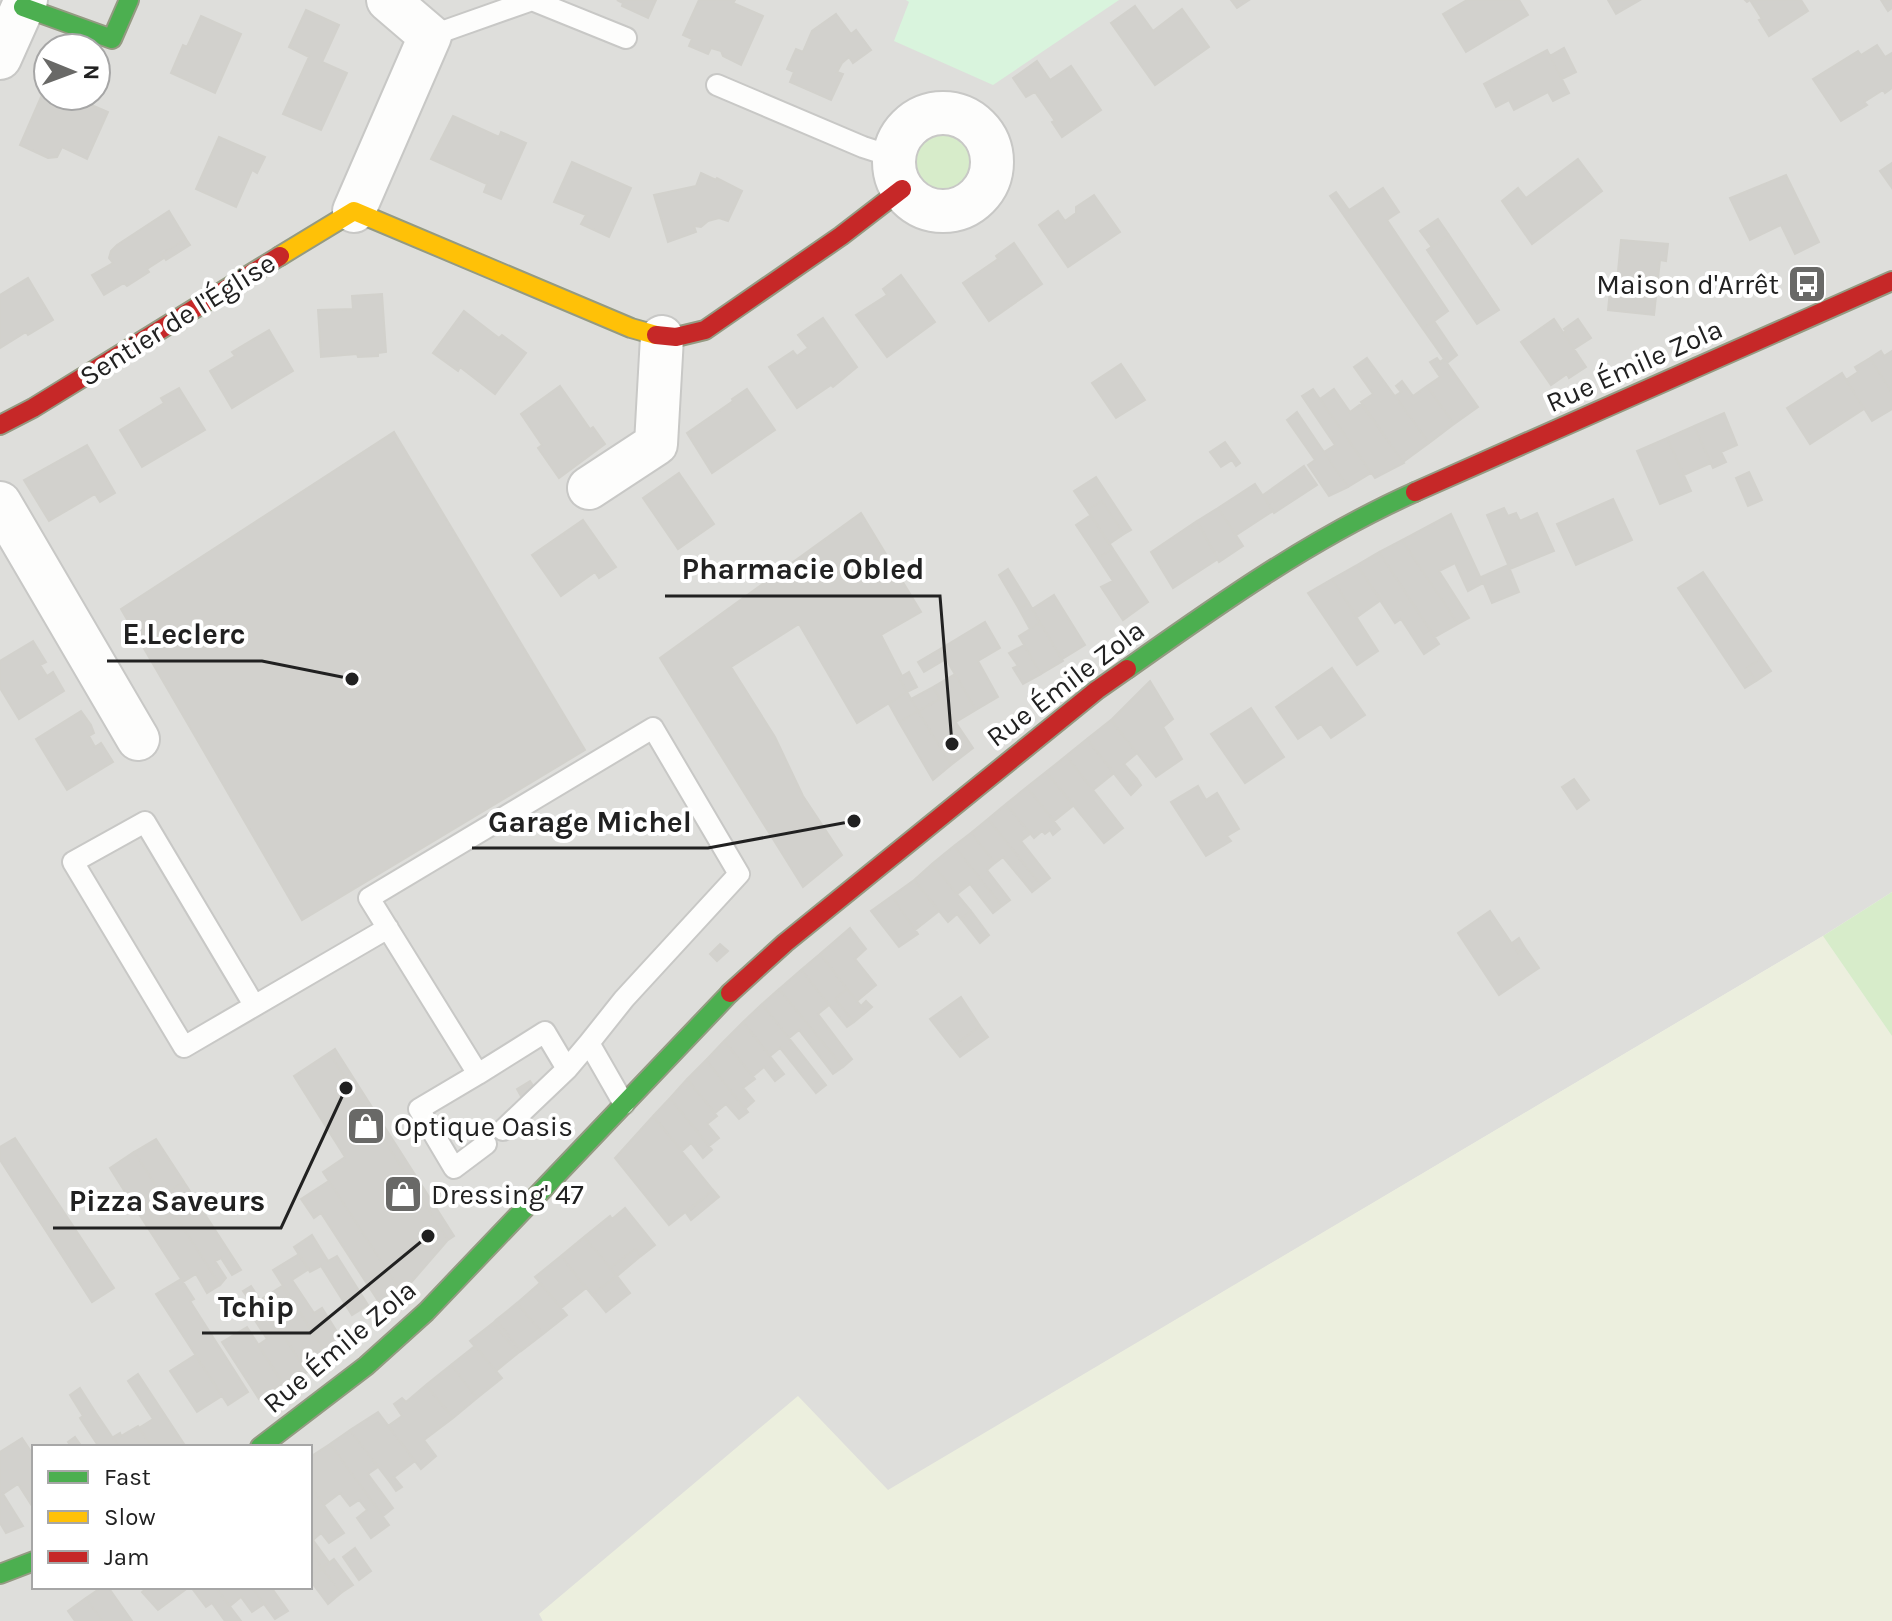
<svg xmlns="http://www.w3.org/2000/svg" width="1892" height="1621" viewBox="0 0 1892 1621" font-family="Karla,sans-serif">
	<rect width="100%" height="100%" fill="#efefea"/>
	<!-- residential -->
	<path fill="#dededb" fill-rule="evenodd" d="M0 0H1892V892L1823 936 888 1491 798 1397 540 1614 543 1621H0ZM48 48H96V96H48ZM34 1447H310V1587H34Z"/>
	<!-- farmland -->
	<path fill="#ecefde" d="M1823 936 1892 1036V1621H543L539 1614 798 1396 888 1490Z"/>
	<!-- grass -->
	<path fill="#d7ecca" d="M905 162a39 39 0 1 1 78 0a39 39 0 1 1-78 0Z
		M1892 892V1036L1823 936Z"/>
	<!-- park -->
	<path fill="#d9f4dd" d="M906 0H1119L993 85 894 41 909 2Z"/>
	<!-- building -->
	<path fill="#d2d1cd" stroke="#d2d1cc" stroke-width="2" d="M617 0H656L648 18 622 6 623 3Z
		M699 0H735L733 3 763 16 741 65 723 56 721 51 711 48 708 54 689 46 692 39 683 35Z
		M1231 0H1249L1237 8Z
		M1467 0H1519L1528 15 1466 52 1443 14Z
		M1608 0H1640L1616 14Z
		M1745 0H1801L1808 11 1769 36 1759 20 1762 19 1750 0 1747 2Z
		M1881 0H1892V8L1888 11Z
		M1135 6 1153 31 1182 9 1209 47 1155 85 1111 23Z
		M306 10 339 25 322 62 347 73 321 130 283 114 309 57 289 47Z
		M836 14 851 34 856 30 871 50 853 63 849 57 842 63 837 72 843 74 831 100 790 82 794 72 787 69 796 49 803 52 812 31Z
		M201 16 241 34 215 93 171 73 183 45 187 47Z
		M1877 45 1885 57 1892 53V88L1885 93 1883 90 1864 102 1867 105 1841 121 1813 79 1858 51 1861 55Z
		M1564 48 1576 72 1562 79 1550 56Z
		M1547 50 1569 93 1553 101 1548 92 1514 110 1509 100 1496 107 1484 84Z
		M1037 61 1050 80 1071 66 1101 110 1062 137 1052 122 1055 121 1035 92 1026 97 1013 78Z
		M44 90 48 92V96H57L78 105 80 100 108 112 87 159 62 147 57 157 48 158 20 145Z
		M453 116 499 137 501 132 526 143 501 199 484 192 487 184 431 159Z
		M219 137 265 157 257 173 252 170 236 207 196 189Z
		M1578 159 1602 191 1532 244 1502 201 1518 188 1526 198Z
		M572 162 631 188 609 237 581 224 586 215 554 202Z
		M1892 163V188L1880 171Z
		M701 173 716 180 717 178 742 191 728 221 719 218 708 221 701 227 694 226 696 232 668 242 654 195 696 186Z
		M1786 175 1819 242 1795 254 1781 225 1750 240 1730 198Z
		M1383 188 1399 212 1387 220 1448 311 1423 329 1338 207 1344 203 1349 210Z
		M1336 192 1344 203 1338 207 1330 196Z
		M1094 195 1120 232 1068 267 1039 225 1058 211 1065 221 1076 213V207Z
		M169 211 186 239 162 254 164 258 147 269 149 272 127 286 124 283 104 295 92 275 113 263 109 258 111 251 117 245Z
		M1438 219 1449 235 1432 247 1420 231Z
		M1449 235 1499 310 1477 324 1427 250Z
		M186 239 190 245 166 260 162 254Z
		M1621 240 1668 244 1666 261 1660 260 1654 315 1608 310 1610 291 1616 292Z
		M1014 243 1042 284 989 321 963 283 998 259 996 256Z
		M901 275 935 322 887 357 856 315 887 295 883 289Z
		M28 278 53 320 28 335 26 332 0 348V295Z
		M382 294 386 352 378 353V356L358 357 357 354 321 357 318 310 353 309 352 296Z
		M464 311 499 338 502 335 526 353 495 394 460 367 458 371 433 353Z
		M823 318 857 367 833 387 831 385 797 408 769 367 793 351 797 356 808 348 798 335Z
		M1554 319 1586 367 1569 378 1567 374 1551 385 1521 342Z
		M1578 319 1591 338 1574 349 1563 333 1566 331 1564 329Z
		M1434 321 1457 355 1447 363 1423 329Z
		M269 330 293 371 232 408 210 371 235 356 232 352Z
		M1881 351 1884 356 1892 351V393L1870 358Z
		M1367 358 1429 443 1403 462 1361 402 1373 394 1354 367Z
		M1437 358 1440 362 1444 359 1478 407 1454 424 1427 386 1440 377 1430 362Z
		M1870 358 1892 393V409L1872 421 1846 380 1858 372 1855 367Z
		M1121 364 1145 400 1116 418 1092 383Z
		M1842 373 1864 409 1810 444 1787 408Z
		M1402 381 1413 396 1427 386 1454 424 1429 443 1395 396 1401 392 1396 386Z
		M560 386 590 429 593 427 605 444 559 478 538 448 542 445 521 414Z
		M179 388 205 430 142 467 120 430 164 403 161 398Z
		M747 389 775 430 712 473 687 433 733 401 732 399Z
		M1313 389 1371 473 1348 487 1324 452 1335 445 1302 396Z
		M1334 389 1350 412 1361 404 1404 463 1375 478 1320 399Z
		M1297 412 1324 452 1348 487 1329 496 1308 465 1315 460 1287 420Z
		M1724 413 1737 445 1721 452 1726 462 1713 468 1694 426Z
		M1694 426 1711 463 1684 475 1667 438Z
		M394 432 585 750 302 920 121 609Z
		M1667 438 1691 491 1660 504 1637 451Z
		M1225 442 1240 463 1236 466 1232 460 1221 467 1210 452Z
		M87 445 115 493 100 502 95 494 49 521 24 480Z
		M1304 466 1317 485 1274 513 1263 495Z
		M1749 472 1762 500 1748 506 1736 478Z
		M679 473 714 524 678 549 643 498Z
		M1096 477 1131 530 1124 534 1102 501 1087 510 1074 491Z
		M1255 484 1273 511 1236 535 1218 508Z
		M1613 499 1632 540 1576 565 1557 524Z
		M1102 501 1124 534 1109 544 1087 510Z
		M1218 508 1243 546 1219 562 1197 521Z
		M1504 508 1508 516 1516 513 1520 521 1537 513 1554 551 1510 569 1487 515Z
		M861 513 921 612 881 635 902 676 899 678 907 692 857 723 799 624 731 667 775 737 803 796 842 855 803 887 660 658Z
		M1451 514 1483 583 1468 591 1455 563 1439 571 1469 618 1458 624 1402 540Z
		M1091 515 1113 549 1098 558 1076 525Z
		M583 520 616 567 599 578 595 572 561 596 532 555Z
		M1197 521 1218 559 1173 588 1151 552Z
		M1402 540 1458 624 1435 637 1379 552Z
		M1113 549 1148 602 1123 620 1101 587 1113 581 1098 558Z
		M1379 552 1439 644 1424 654 1401 619 1395 623 1357 565Z
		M1357 565 1381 600 1357 617 1332 579Z
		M1508 565 1519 592 1492 603 1481 577Z
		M1008 569 1029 603 1019 609 999 575Z
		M1703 572 1762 658 1747 668 1756 681 1745 688 1678 588Z
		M1332 579 1378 651 1357 665 1308 593Z
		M1054 595 1085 645 1062 659 1032 609Z
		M1029 603 1040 623 1030 629 1019 609Z
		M985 622 1000 648 978 661 998 697 976 710 940 649Z
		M1040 623 1063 661 1041 674 1019 636Z
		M33 641 46 662 40 665 47 676 53 672 64 691 19 719 0 688V661Z
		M1024 645 1041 674 1023 684 1013 668 1018 666 1009 653Z
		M940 649 946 659 924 672 918 662Z
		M1762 658 1771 671 1756 681 1747 668Z
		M1332 668 1365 715 1331 738 1321 724 1298 739 1276 707Z
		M909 672 917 687 907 692 899 678Z
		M955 674 976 710 956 722 933 687Z
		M1150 681 1173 719 1163 727 1182 759 1156 777 1111 720Z
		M933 687 940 699 918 711 911 699Z
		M907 692 918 711 899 722 889 704Z
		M940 699 973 748 951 765 918 711Z
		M1251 708 1284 757 1245 783 1211 734Z
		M81 711 91 725 94 733 89 736 95 747 101 743 113 762 67 790 36 739Z
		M918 711 951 765 933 780 899 722Z
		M1111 720 1137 753 1124 764 1137 779 1126 789 1087 739Z
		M1087 739 1114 773 1093 790 1066 756Z
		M1066 756 1123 828 1104 843 1046 772Z
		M1046 772 1074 805 1054 821 1027 787Z
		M1137 779 1141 785 1131 795 1126 789Z
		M1574 779 1589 800 1577 809 1562 787Z
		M1198 786 1206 800 1217 793 1239 829 1227 836 1231 841 1206 856 1171 802Z
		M1027 787 1060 829 1053 835 1050 830 1045 834 1042 831 1034 838 1006 804Z
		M1006 804 1030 834 1021 841 1050 878 1041 885 988 819Z
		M988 819 1041 885 1032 892 1003 857 995 863 971 833Z
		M971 833 995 863 987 870 1010 900 1002 906 954 846Z
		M954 846 1002 906 993 913 970 884 957 894 932 864Z
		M932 864 971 911 961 919 957 914 948 922 914 880Z
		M914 880 939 911 915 930 892 896Z
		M892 896 918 934 899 947 871 911Z
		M971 911 989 935 980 943 961 919Z
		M1490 911 1518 953 1525 948 1539 968 1499 995 1458 933Z
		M850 928 866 949 855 959 876 985 857 1001 820 954Z
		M1519 938 1525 948 1518 953 1512 943Z
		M720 944 728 951 717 961 710 954Z
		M820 954 847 989 835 999 854 1022 847 1027 801 970Z
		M801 970 829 1005 818 1014 852 1059 843 1067 779 989Z
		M779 989 843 1067 833 1074 799 1030 789 1038 762 1004Z
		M847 989 866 1012 854 1022 835 999Z
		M961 997 980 1026 952 1047 930 1019Z
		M866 1001 872 1007 866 1012 861 1006Z
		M762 1004 826 1085 816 1093 780 1048 770 1056 743 1022Z
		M743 1022 784 1074 775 1081 764 1067 753 1076 724 1041Z
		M980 1026 988 1037 960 1057 952 1047Z
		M724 1041 755 1079 743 1088 754 1101 745 1109 706 1060Z
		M335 1049 454 1236 448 1240 329 1053Z
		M329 1053 448 1240 402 1293 323 1172 345 1157 294 1076Z
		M706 1060 748 1112 739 1119 726 1104 715 1113 687 1079Z
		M687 1079 717 1116 707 1124 719 1138 709 1146 670 1098Z
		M530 1081 537 1092 523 1100 517 1089Z
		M670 1098 712 1150 703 1158 691 1143 682 1151 653 1116Z
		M653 1116 713 1190 669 1225 615 1158Z
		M15 1138 114 1288 92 1302 0 1160V1147Z
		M156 1139 184 1182 162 1195 134 1152Z
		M134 1152 162 1195 137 1211 110 1168Z
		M329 1181 402 1293 384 1310 321 1213 314 1218 301 1199Z
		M184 1182 241 1270 232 1275 221 1258 215 1261 226 1278 220 1285 162 1195Z
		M713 1190 719 1197 691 1220 686 1213Z
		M162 1195 220 1285 207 1293 196 1274 183 1282 137 1211Z
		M625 1208 655 1245 641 1256 635 1249 610 1268 584 1237 610 1216 612 1219Z
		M312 1235 328 1261 337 1256 368 1305 352 1315 321 1266 310 1272 294 1247Z
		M584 1237 617 1276 592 1295 561 1256Z
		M635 1249 641 1256 617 1276 610 1268Z
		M299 1254 309 1269 292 1280 314 1313 322 1308 344 1343 328 1356 273 1270Z
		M561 1256 586 1288 561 1308 535 1277Z
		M617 1276 630 1293 606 1312 592 1295Z
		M181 1279 194 1299 190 1301 248 1392 228 1405 156 1294Z
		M540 1283 567 1315 543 1334 517 1303Z
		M251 1286 307 1372 286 1389 258 1345 267 1339 247 1308 252 1304 243 1291Z
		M282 1286 328 1356 307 1372 260 1300Z
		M517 1303 543 1334 521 1351 496 1320Z
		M496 1320 521 1351 518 1353 493 1323Z
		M493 1323 518 1353 496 1371 470 1341Z
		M247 1327 283 1383 259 1399 222 1342Z
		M475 1346 502 1378 477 1398 451 1365Z
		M195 1355 222 1396 197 1412 170 1371Z
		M451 1365 477 1398 453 1418 426 1385Z
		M138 1374 186 1447H152L139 1428 153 1419 128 1381Z
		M426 1385 453 1418 424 1440 436 1456 421 1469 388 1426 402 1416 394 1404 402 1398 406 1402Z
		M80 1388 96 1413 119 1447H99L80 1418 83 1416 70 1395Z
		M378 1412 415 1461 389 1481 350 1430Z
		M138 1426 152 1447H119L113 1437 120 1433 121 1436Z
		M350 1430 378 1467 368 1474 393 1508 383 1516 330 1444Z
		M75 1437 82 1447H72L68 1442Z
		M22 1438 34 1456V1509L18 1484 3 1494 23 1526 6 1533 0 1523V1452Z
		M330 1444 389 1525 371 1538 357 1518 367 1510 359 1500 350 1506 340 1493 324 1505 310 1486V1457Z
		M394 1477 402 1487 396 1491 389 1481Z
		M310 1486 344 1533 329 1543 321 1533 313 1540 329 1562 322 1568 310 1551Z
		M355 1548 371 1571 359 1580 343 1557Z
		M310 1551 322 1568 310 1577Z
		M334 1559 353 1585 341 1593 322 1568Z
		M322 1568 341 1593 328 1604 310 1580Z
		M102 1587H108L132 1621H102L86 1598Z
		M148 1587H189L158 1610 142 1592Z
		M191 1587H215L241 1621H225L212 1603 206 1607Z
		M215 1587H252L264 1604 252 1612 241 1597 230 1606Z
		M271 1587 288 1611 275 1619 252 1588Z
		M86 1598 102 1621H75L68 1611Z"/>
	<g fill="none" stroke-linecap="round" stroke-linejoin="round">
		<defs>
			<path id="lane" d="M430 36 532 0 626 38
				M717 85 863 147 894 157
				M254 1005 145 822 73 862 184 1047 388 928
				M567 1069 545 1032 478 1074 369 898 653 728 739 874 624 999 589 1043 624 1104
				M478 1074 419 1109 454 1168 486 1144
				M503 1130 567 1069 589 1043"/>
			<path id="street" d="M0 58 26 0
				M894 162a49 49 0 1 1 98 0a49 49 0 1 1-98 0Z
				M354 211 430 36 388 0
				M589 488 656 444 662 337
				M0 503 138 739"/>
			<path id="fast" d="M23 7 112 39 129 0
				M1127 669C1219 604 1312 538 1415 492
				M260 1447 366 1366 426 1312 730 993
				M0 1574 34 1561"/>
			<path id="slow" d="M280 256 354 211 631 328 656 335"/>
			<path id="jam" d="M656 335 676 337 705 330 841 236 902 189
				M0 425 33 408 280 256
				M1415 492 1892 281
				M730 993 785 943 1097 690 1127 669"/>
		</defs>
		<!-- lane casing -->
		<use href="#lane" stroke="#c8c8c6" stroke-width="24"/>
		<!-- street casing -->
		<use href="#street" stroke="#c8c8c6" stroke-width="46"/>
		<!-- fast casing -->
		<use href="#fast" stroke="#949a82" stroke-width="22"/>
		<!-- slow casing -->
		<use href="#slow" stroke="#949a82" stroke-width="22"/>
		<!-- jam casing -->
		<use href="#jam" stroke="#949a82" stroke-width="22"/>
		<!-- lane -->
		<use href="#lane" stroke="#fdfdfc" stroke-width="20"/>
		<!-- street -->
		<use href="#street" stroke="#fdfdfc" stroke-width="42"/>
		<!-- fast -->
		<use href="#fast" stroke="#4caf50" stroke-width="18"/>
		<!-- slow -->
		<use href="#slow" stroke="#ffc107" stroke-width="18"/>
		<!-- jam -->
		<use href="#jam" stroke="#c62828" stroke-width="18"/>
	</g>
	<!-- icons -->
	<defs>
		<symbol id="bus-square" viewBox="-11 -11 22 22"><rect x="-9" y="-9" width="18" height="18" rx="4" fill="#696967" stroke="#fff"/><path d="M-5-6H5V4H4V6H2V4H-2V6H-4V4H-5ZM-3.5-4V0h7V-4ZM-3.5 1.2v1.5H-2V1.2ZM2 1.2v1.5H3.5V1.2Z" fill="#fff"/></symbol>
		<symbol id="shop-square" viewBox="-11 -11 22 22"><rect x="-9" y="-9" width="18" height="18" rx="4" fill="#696967" stroke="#fff"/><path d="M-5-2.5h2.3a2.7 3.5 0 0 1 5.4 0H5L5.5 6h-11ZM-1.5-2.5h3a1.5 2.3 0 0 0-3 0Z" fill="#fff"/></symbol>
	</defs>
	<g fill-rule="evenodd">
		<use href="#bus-square" x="1785" y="262" width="44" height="44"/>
		<use href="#shop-square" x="344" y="1104" width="44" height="44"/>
		<use href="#shop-square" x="381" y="1172" width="44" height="44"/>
	</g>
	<g text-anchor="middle" stroke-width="8" stroke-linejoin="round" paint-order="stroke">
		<!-- poi labels -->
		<g font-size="28" fill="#212121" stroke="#fff" text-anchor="start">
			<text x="1779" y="294" text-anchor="end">Maison d'Arrêt</text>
			<text x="394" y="1136">Optique Oasis</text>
			<text x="431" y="1204">Dressing' 47</text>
		</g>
		<!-- street labels -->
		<g font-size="28" fill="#212121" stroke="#fff">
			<text transform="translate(177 319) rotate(-32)" y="10">Sentier de l'Église</text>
			<text transform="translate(1634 365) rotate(-24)" y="10">Rue Émile Zola</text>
			<text transform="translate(1065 683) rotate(-37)" y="10">Rue Émile Zola</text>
			<text transform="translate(339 1346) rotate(-40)" y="10">Rue Émile Zola</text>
		</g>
	</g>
	<!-- callouts -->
	<path fill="none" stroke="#212121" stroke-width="3" d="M952 744L940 596H665M352 679L262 661H107M854 821L708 848H472M346 1088L281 1228H53M428 1236L310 1333H202"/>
	<g fill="#212121" stroke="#fff" stroke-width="3">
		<circle cx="952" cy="744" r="8"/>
		<circle cx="352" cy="679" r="8"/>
		<circle cx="854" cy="821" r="8"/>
		<circle cx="346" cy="1088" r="8"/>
		<circle cx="428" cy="1236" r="8"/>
	</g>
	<g font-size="30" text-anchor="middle" font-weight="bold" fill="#212121" stroke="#fff" stroke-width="8" stroke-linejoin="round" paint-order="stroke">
		<text x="803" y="579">Pharmacie Obled</text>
		<text x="184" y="644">E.Leclerc</text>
		<text x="590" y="832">Garage Michel</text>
		<text x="167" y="1211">Pizza Saveurs</text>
		<text x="256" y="1317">Tchip</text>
	</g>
	<!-- legend -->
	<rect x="32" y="1445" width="280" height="144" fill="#ffffff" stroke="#a6a6a6" stroke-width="2"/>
	<rect x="48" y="1471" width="40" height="12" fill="#4caf50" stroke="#a6a6a6" stroke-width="2"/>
	<text x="104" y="1485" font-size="24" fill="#212121">Fast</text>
	<rect x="48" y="1511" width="40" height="12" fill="#ffc107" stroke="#a6a6a6" stroke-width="2"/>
	<text x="104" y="1525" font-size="24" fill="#212121">Slow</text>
	<rect x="48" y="1551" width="40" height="12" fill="#c62828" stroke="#a6a6a6" stroke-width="2"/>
	<text x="104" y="1565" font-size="24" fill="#212121">Jam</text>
	<!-- north arrow -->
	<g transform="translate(72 72) rotate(91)"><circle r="38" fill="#ffffff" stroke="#a6a6a6" stroke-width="2"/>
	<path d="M0-6L14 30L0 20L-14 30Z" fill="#696967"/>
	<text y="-12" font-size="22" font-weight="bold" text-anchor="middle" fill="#212121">N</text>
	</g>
</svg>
